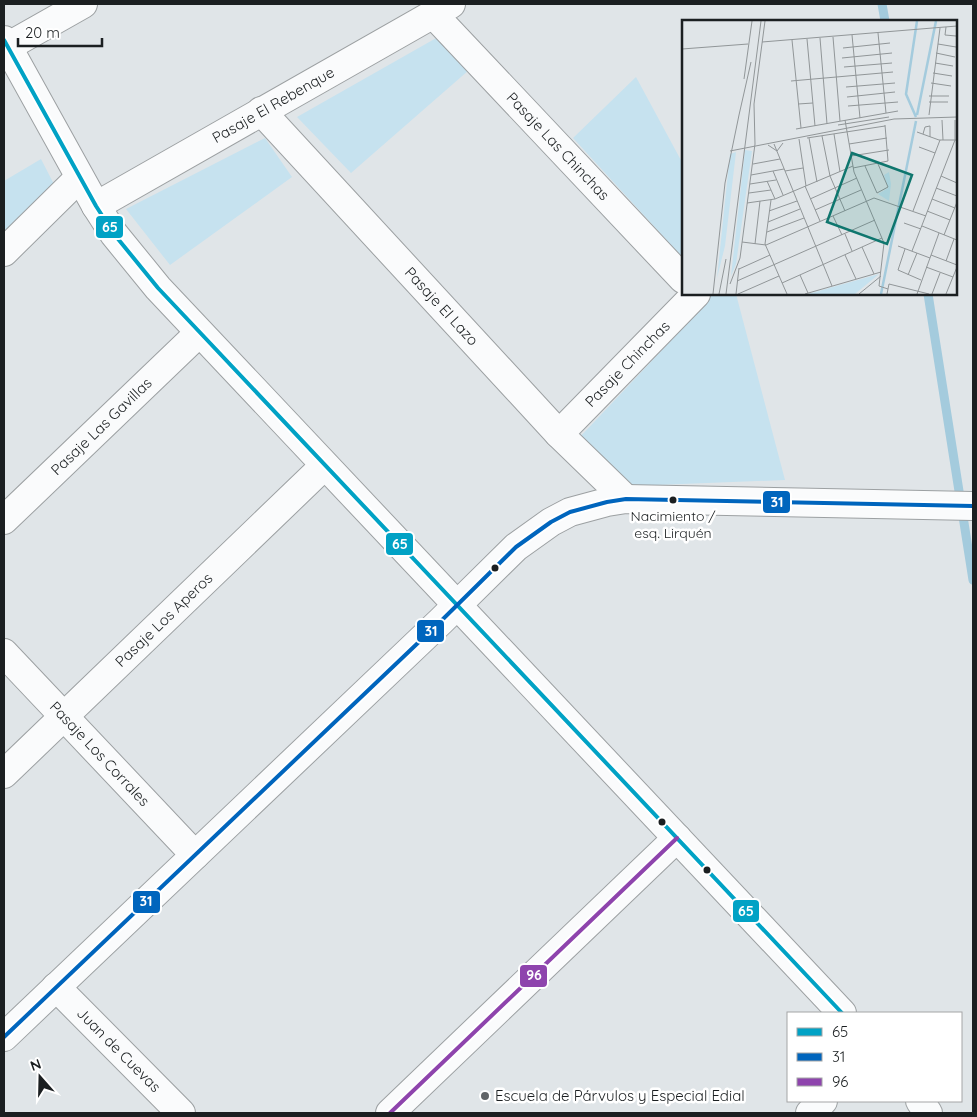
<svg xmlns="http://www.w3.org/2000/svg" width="977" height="1117" viewBox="0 0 977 1117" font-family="Quicksand,sans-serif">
	<rect width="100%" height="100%" fill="#e0e5e8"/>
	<!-- green -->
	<path fill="#c6e2ef" d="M438 37 469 70 351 173 297 117Z
		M636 77 683 164V258L573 138Z
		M265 138 292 177 170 265 126 209Z
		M41 159 59 194 4 245V181Z
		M700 294H736L785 480 631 486 578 439 699 311Z"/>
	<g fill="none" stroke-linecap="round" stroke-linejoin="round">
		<!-- stream -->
		<path stroke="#a4cbdd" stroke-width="9" d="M882 4 885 21
			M928 294 973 580"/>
		<defs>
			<g id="street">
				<path id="s1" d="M433 14 683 279"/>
				<path d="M7 47 83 4"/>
				<path id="s2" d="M261 111 559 434 626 499"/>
				<path id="s3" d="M96 206 451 4"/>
				<path d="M4 252 79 178"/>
				<path id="s4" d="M559 434 696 294"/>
				<path id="s5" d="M4 520 199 333"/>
				<path id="s6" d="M4 653 195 855"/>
				<path id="s7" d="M4 774 324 466"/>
				<path id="s8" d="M56 987 181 1113"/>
				<path d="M4 1037 441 621 516 547 551 522 570 512 607 502 626 499 973 506"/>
				<path d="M390 1113 677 838"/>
				<path d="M810 1113 823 1101"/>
			</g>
			<path id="secondary" d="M4 40 96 206 114 234 158 288 842 1013
				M920 1101 928 1113"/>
		</defs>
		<!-- street casing -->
		<use href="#street" stroke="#9ca0a2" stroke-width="30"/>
		<!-- secondary casing -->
		<use href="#secondary" stroke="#9ca0a2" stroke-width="30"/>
		<!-- street -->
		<use href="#street" stroke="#fafbfc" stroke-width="28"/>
		<!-- secondary -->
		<use href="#secondary" stroke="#fafbfc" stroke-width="28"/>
		<defs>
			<path id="bus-1" d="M4 40 96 206 114 234 158 288 842 1013"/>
			<path id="bus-2" d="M4 1037 441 621 516 547 551 522 570 512 607 502 626 499 973 506"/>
			<path id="bus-3" d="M390 1113 677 838"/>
		</defs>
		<!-- bus-1 casing -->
		<use href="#bus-1" stroke="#fff" stroke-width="8"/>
		<!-- bus-2 casing -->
		<use href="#bus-2" stroke="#fff" stroke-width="8"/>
		<!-- bus-3 casing -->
		<use href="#bus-3" stroke="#fff" stroke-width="8"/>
		<!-- bus-1 -->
		<use href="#bus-1" stroke="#01a2c5" stroke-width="4"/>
		<!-- bus-2 -->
		<use href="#bus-2" stroke="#0065bd" stroke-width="4"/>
		<!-- bus-3 -->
		<use href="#bus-3" stroke="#8e44ad" stroke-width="4"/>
	</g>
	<!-- markers -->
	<g fill="#1b1f21" stroke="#fff" stroke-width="2">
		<circle cx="673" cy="500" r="4.5"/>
		<circle cx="495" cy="568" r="4.5"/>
		<circle cx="662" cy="822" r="4.5"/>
		<circle cx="707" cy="870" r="4.5"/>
	</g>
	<circle fill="#606467" stroke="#fff" stroke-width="2" cx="485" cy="1096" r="5"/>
	<g text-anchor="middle" stroke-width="5" stroke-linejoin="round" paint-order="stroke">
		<!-- bus labels -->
		<g font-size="14" fill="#1b1f21" stroke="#fff">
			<text x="673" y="521">Nacimiento /<tspan x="673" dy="17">esq. Lirquén</tspan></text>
		</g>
		<!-- street labels -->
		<g font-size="15" fill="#1b1f21" stroke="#fff">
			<text dy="5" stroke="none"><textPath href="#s3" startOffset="204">Pasaje El Rebenque</textPath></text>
			<text dy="5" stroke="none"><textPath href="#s1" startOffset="182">Pasaje Las Chinchas</textPath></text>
			<text dy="5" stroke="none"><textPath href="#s2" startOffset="266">Pasaje El Lazo</textPath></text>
			<text dy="5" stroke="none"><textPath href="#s4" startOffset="98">Pasaje Chinchas</textPath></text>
			<text dy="5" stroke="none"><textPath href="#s5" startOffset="135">Pasaje Las Gavillas</textPath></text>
			<text dy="5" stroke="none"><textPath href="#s7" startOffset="222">Pasaje Los Aperos</textPath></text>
			<text dy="5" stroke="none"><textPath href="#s6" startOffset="139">Pasaje Los Corrales</textPath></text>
			<text dy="5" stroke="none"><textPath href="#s8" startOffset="89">Juan de Cuevas</textPath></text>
		</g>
		<!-- poi labels -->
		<g font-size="15" fill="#1b1f21" stroke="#fff" text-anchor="start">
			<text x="495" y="1101">Escuela de Párvulos y Especial Edial</text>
		</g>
	</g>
	<!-- overview -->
	<g transform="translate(682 20)">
		<rect width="275" height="275" fill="#e0e5e8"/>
		<path d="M63 130 70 131 54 244 49 256ZM54 132 43 226 35 258 48 134ZM207 152 209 164 207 181 196 174 206 168 202 155ZM197 254 173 274H126Z" fill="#c6e2ef"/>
		<path fill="none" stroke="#a4cbdd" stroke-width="2.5" d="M235 95 254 1M234 97 224 74 235 1M199 274 234 101"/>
		<path fill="none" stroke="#919698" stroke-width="1" d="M264 7 263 15 274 16M196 13 204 93M170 15 178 98M151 17 158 101M138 18 145 104M125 19 133 106M110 20 119 108M80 22 275 6M256 24 274 27M161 28 208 23M0 29 66 24M254 33 273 37M160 38 210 33M253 43 271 46M162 47 210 43M251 53 270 56M62 59 70 1M109 61 211 52M249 63 269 66M164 67 213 63M247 76H267M165 77 213 72M247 82H266M116 84 131 83M166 86 216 82M57 95 69 42M247 95 258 8M163 100 172 152 202 223 197 266 206 269M260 100 261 120M156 105 207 97M114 109 216 91M235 112 257 120H275M152 114 158 152M241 114 243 107 248 106V117M140 116 148 156 163 191M125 118 203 106M127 118 135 162M117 119 124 166M73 124 72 84 83 1M92 124 150 266M167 124 205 118M86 125 95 131 101 123M237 127 253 133M48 131 212 99 275 97M169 136 207 130M71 144 98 139M183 146 195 173M171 148 206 141 203 105M91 151 101 175M103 151 121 148M69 155 102 149M259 156 275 163M85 161 93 179M68 164 94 160M123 166 138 201M254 168 275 176M67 173 89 170M195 173 206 167 196 144M128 179 175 158M250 179 273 188M89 180 83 224 105 274M65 183 93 179 171 146M133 190 179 170M87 191 115 181M231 191 258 120M245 191 268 200M151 196 160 215M86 202 118 189M222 203 239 209M240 206 275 220M85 212 122 198M163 214 170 231M262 215 275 182M60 222 84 225 192 178 244 196M73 224 78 181M216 226 248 238M180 227 192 254M223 229 216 250 239 260M230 231 273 120V100M163 235 174 259M249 235 275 245M58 238 73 124M264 241 272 219M244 247 271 257M57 249 88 235M118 255 126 273M226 255 235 233M55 261 193 200M100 263 200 218M48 264 58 238M31 274 43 163 57 95M37 274 44 239M44 274 79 1M54 274 57 248M56 274 97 256M123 274 199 252M177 274 199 256M205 274 207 264 247 274M235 274 257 213M250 274 258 253M264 274 275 247"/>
		<path fill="#0f766e" fill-opacity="0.15" stroke="#0f766e" stroke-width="2.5" d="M170 133 230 155 205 224 145 202Z"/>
		<rect width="275" height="275" fill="none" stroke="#1b1f21" stroke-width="2.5"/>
	</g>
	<g stroke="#fff" stroke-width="2">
		<rect x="95" y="215" width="29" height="24" rx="5" fill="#01a2c5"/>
		<rect x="762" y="490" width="29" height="24" rx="5" fill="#0065bd"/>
		<rect x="385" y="532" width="29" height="24" rx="5" fill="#01a2c5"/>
		<rect x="416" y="619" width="29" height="24" rx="5" fill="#0065bd"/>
		<rect x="132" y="890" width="29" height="24" rx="5" fill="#0065bd"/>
		<rect x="732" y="899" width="28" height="24" rx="5" fill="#01a2c5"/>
		<rect x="519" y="964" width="29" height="24" rx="5" fill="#8e44ad"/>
	</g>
	<g font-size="14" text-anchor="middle" font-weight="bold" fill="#fff">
		<text x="110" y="232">65</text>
		<text x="777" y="507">31</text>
		<text x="400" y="549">65</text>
		<text x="431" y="636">31</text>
		<text x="146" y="906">31</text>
		<text x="746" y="916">65</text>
		<text x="534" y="980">96</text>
	</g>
	<!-- border -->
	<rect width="977" height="1117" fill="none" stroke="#1b1f21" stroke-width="10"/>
	<!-- legend -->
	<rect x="787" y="1012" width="175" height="90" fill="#ffffff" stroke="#a4a5a6"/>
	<rect x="797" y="1028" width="25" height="8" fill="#01a2c5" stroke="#a4a5a6"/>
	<text x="832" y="1037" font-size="15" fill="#1b1f21">65</text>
	<rect x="797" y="1053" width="25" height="8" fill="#0065bd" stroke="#a4a5a6"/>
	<text x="832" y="1062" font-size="15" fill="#1b1f21">31</text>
	<rect x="797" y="1078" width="25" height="8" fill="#8e44ad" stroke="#a4a5a6"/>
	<text x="832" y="1087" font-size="15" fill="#1b1f21">96</text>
	<!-- north arrow -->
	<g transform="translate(40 1077) rotate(340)" stroke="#ffffff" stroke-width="4" paint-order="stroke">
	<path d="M0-4L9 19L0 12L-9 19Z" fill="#1b1f21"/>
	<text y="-8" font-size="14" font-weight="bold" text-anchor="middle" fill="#1b1f21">N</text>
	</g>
	<!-- scale -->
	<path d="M18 38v8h84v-8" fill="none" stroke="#1b1f21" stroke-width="2.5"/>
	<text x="25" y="38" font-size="15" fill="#1b1f21" stroke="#ffffff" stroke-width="4" paint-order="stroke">20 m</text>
</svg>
